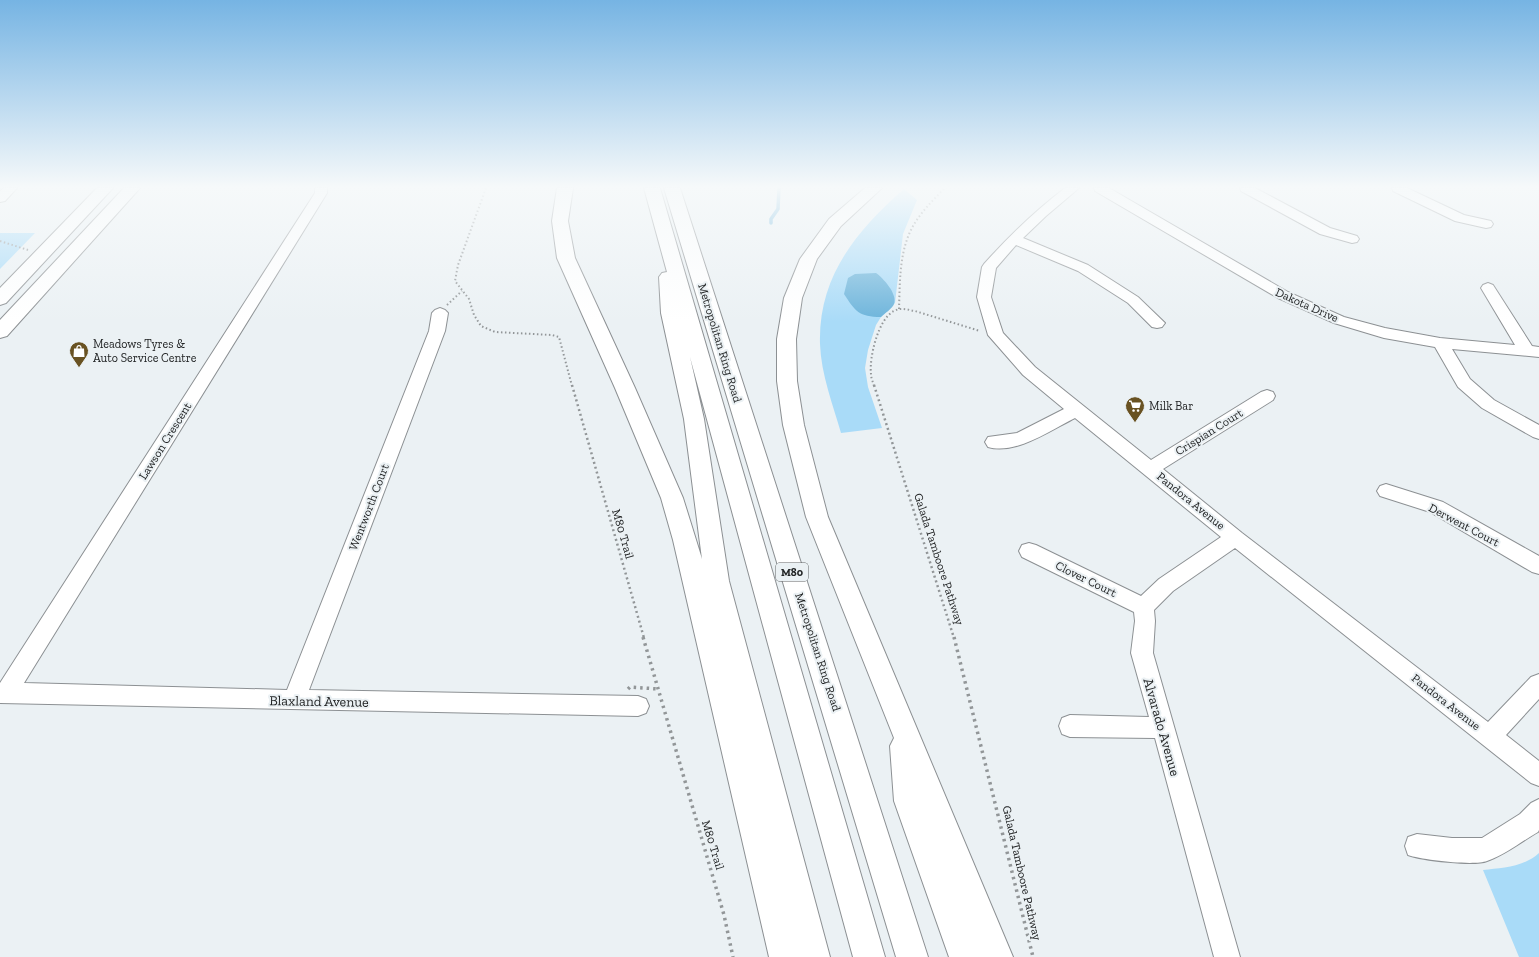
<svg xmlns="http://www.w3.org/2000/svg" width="1539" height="957" viewBox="0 0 1539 957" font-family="'Zilla Slab',serif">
	<rect width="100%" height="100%" fill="#ebf1f4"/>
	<!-- green -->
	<path fill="#a9dbf8" d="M904 189 917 200 903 234 895 303 881 317 876 325 868 350 865 368 868 387 882 428 841 433C833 405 821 374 820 344 818 277 856 231 904 189Z
		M0 233H35L0 269Z
		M1539 853V957H1519L1483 870C1502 868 1524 867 1539 853Z"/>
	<!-- water -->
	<path fill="#6cb4db" d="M876 273C883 278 898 294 894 304 893 308 884 314 881 317 859 317 855 311 844 294L848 278 855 274Z"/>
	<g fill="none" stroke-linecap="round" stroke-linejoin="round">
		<!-- stream -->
		<path stroke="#6cb4db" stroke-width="3.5" d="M771 223V219L778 209 779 188"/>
		<defs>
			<path id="minor" d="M4 188H17L5 201 0 202V191Z
				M315 188H327V193L24 683 287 690 429 331 432 313 435 310 440 308 445 310 448 313 445 331 309 690 638 696 646 699 649 706 646 713 638 716 0 703V683L315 193Z
				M1065 188H1079L1046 216 1023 238 1088 265 1138 297 1165 323 1162 327 1157 328 1152 327 1128 303 1078 271 1016 245 996 268 991 297 1003 333 1035 367 1151 460 1261 392 1267 390 1273 392 1275 396 1273 400 1163 469 1242 533 1488 722 1531 677 1539 674V699L1506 735 1539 761V786L1531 783 1235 548 1173 591 1154 610 1155 621 1153 653 1240 957H1214L1155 738 1070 737 1062 734 1059 726 1062 718 1070 715 1149 717 1131 653 1135 621 1134 612 1022 557 1019 551 1022 545 1029 543 1036 545 1141 596 1159 579 1221 537 1075 418C1051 430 1016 455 988 447L985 442 988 437 1017 433 1064 409 1023 375 988 335 977 297 982 267 984 264C1009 236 1035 211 1065 188Z
				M1094 188H1109L1288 292 1344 317 1385 328 1440 338 1515 345 1481 288 1483 285 1488 283 1493 285 1532 346 1539 347V357L1452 349 1470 379 1494 400 1539 425V439L1533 437 1482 408 1458 387 1435 347 1384 338 1334 323 1278 298 1095 191Z
				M1240 188H1255L1330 228 1357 236 1359 239 1357 242 1352 243 1320 234 1241 191Z
				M1392 188H1407L1464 215 1491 221 1493 224 1491 227 1486 228 1455 221 1393 191Z
				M1386 484 1443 502 1539 556V574L1532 572 1430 512 1380 496 1377 491 1380 486Z
				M1539 799V830L1538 832C1522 841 1505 855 1487 861 1474 866 1422 860 1408 855L1405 846 1408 837 1417 834 1452 838H1482L1520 814 1531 803Z"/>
			<path id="major" d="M97 188H113L6 303 0 305V288Z
				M124 188H140L7 336 0 338V320Z"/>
			<path id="highway" d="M557 188H573L568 221 575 258 635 388 683 498 702 559 684 419 661 313 659 277 662 273 667 272 644 188H660L885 957H853L690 357 704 419 729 581 830 957H769L673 540 661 498 615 388 557 258 552 221Z
				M664 188H680L928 957H896Z
				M865 188H882L841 226 817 259 802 298 796 339 797 381 804 425 828 517 1013 957H949L894 801 890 746 894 738 806 517 783 425 777 381V339L784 298 800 259 829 219Z"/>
		</defs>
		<!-- minor casing -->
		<use href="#minor" stroke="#8c9093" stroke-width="2"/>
		<!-- major casing -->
		<use href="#major" stroke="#8c9093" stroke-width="2"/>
		<!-- highway casing -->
		<use href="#highway" stroke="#8c9093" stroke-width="2"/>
		<!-- path-far2 -->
		<path stroke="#929698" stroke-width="2" stroke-dasharray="1.5 2.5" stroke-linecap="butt" d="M486 188 458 265 455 281 469 299 474 315 481 326 495 332 552 335 559 337 572 386
			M0 241 28 250
			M447 305 462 291
			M899 309C900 282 899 251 913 226 921 212 933 200 945 188
			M874 386C873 382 871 378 871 374 869 358 878 319 894 311 901 307 908 310 915 311L980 331"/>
		<!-- path-far1 -->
		<path stroke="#929698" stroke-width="2.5" stroke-dasharray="2 3" stroke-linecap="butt" d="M572 385 644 638
			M874 385 954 638"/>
		<!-- path -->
		<path stroke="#929698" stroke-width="3.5" stroke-dasharray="2.5 4" stroke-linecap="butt" d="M643 637 724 915 733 957
			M954 637 1033 957
			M628 689 630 687 658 689"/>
		<!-- minor -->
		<use href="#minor" fill="#fff" fill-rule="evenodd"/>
		<!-- major -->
		<use href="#major" fill="#fff" fill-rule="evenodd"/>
		<!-- highway -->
		<use href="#highway" fill="#fff" fill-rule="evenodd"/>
	</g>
	<!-- sky -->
	<linearGradient id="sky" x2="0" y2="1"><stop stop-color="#76b4e3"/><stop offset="0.58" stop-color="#f6f9fa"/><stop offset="1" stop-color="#f6f9fa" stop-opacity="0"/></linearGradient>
	<rect width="1539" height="322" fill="url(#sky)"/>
	<!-- icons -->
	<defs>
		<symbol id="shop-pin" viewBox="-11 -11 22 30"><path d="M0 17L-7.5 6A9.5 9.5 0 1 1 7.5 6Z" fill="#695222" stroke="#ebf1f4"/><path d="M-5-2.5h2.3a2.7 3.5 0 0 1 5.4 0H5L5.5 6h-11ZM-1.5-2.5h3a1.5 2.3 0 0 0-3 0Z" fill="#fff"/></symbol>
		<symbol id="supermarket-pin" viewBox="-11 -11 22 30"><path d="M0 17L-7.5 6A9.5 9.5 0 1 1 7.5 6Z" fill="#695222" stroke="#ebf1f4"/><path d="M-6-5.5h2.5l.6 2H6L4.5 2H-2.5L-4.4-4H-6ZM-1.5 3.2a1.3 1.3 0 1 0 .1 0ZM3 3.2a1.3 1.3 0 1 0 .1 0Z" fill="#fff"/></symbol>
	</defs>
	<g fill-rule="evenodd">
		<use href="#shop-pin" x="68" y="340" width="22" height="30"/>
		<use href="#supermarket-pin" x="1124" y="395" width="22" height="30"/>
	</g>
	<g text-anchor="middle" stroke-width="4" stroke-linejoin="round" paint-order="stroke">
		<!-- shield labels -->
		<rect fill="#ebf1f4" stroke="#5e6162" stroke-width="1" x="776" y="563" width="32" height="18" rx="3"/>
		<g font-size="11" font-weight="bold" fill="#212324">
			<text x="792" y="576">M80</text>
		</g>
		<!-- street labels -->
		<g font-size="12" fill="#212324" stroke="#ebf1f4">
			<text transform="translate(1307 305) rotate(24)" y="4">Dakota Drive</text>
			<text transform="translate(720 343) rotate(73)" y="4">Metropolitan Ring Road</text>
			<text transform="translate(1209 432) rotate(-32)" y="4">Crispian Court</text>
			<text transform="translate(165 441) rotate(-58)" y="4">Lawson Crescent</text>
			<text transform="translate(1191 501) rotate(39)" y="4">Pandora Avenue</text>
			<text transform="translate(369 507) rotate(-69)" y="4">Wentworth Court</text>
			<text transform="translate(1464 525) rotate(28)" y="4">Derwent Court</text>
			<text transform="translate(623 534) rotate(74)" y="4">M80 Trail</text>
			<text transform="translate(939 559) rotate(72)" y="4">Galada Tamboore Pathway</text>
			<text transform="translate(1086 579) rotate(26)" y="4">Clover Court</text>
			<text transform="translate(818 652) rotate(72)" y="4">Metropolitan Ring Road</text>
			<text transform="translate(1446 702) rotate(38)" y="4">Pandora Avenue</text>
			<text transform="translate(713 845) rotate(73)" y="4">M80 Trail</text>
			<text transform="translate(1022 873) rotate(77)" y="4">Galada Tamboore Pathway</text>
		</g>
		<!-- poi labels -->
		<g font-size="12" fill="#212324" stroke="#ebf1f4" text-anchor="start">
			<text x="93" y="348">Meadows Tyres &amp;<tspan x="93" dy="14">Auto Service Centre</tspan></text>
			<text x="1149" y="410">Milk Bar</text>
		</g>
		<!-- near-street labels -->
		<g font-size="14" fill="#212324" stroke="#ebf1f4">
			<text transform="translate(319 701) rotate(1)" y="5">Blaxland Avenue</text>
			<text transform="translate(1162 727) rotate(74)" y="5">Alvarado Avenue</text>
		</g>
	</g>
</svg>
